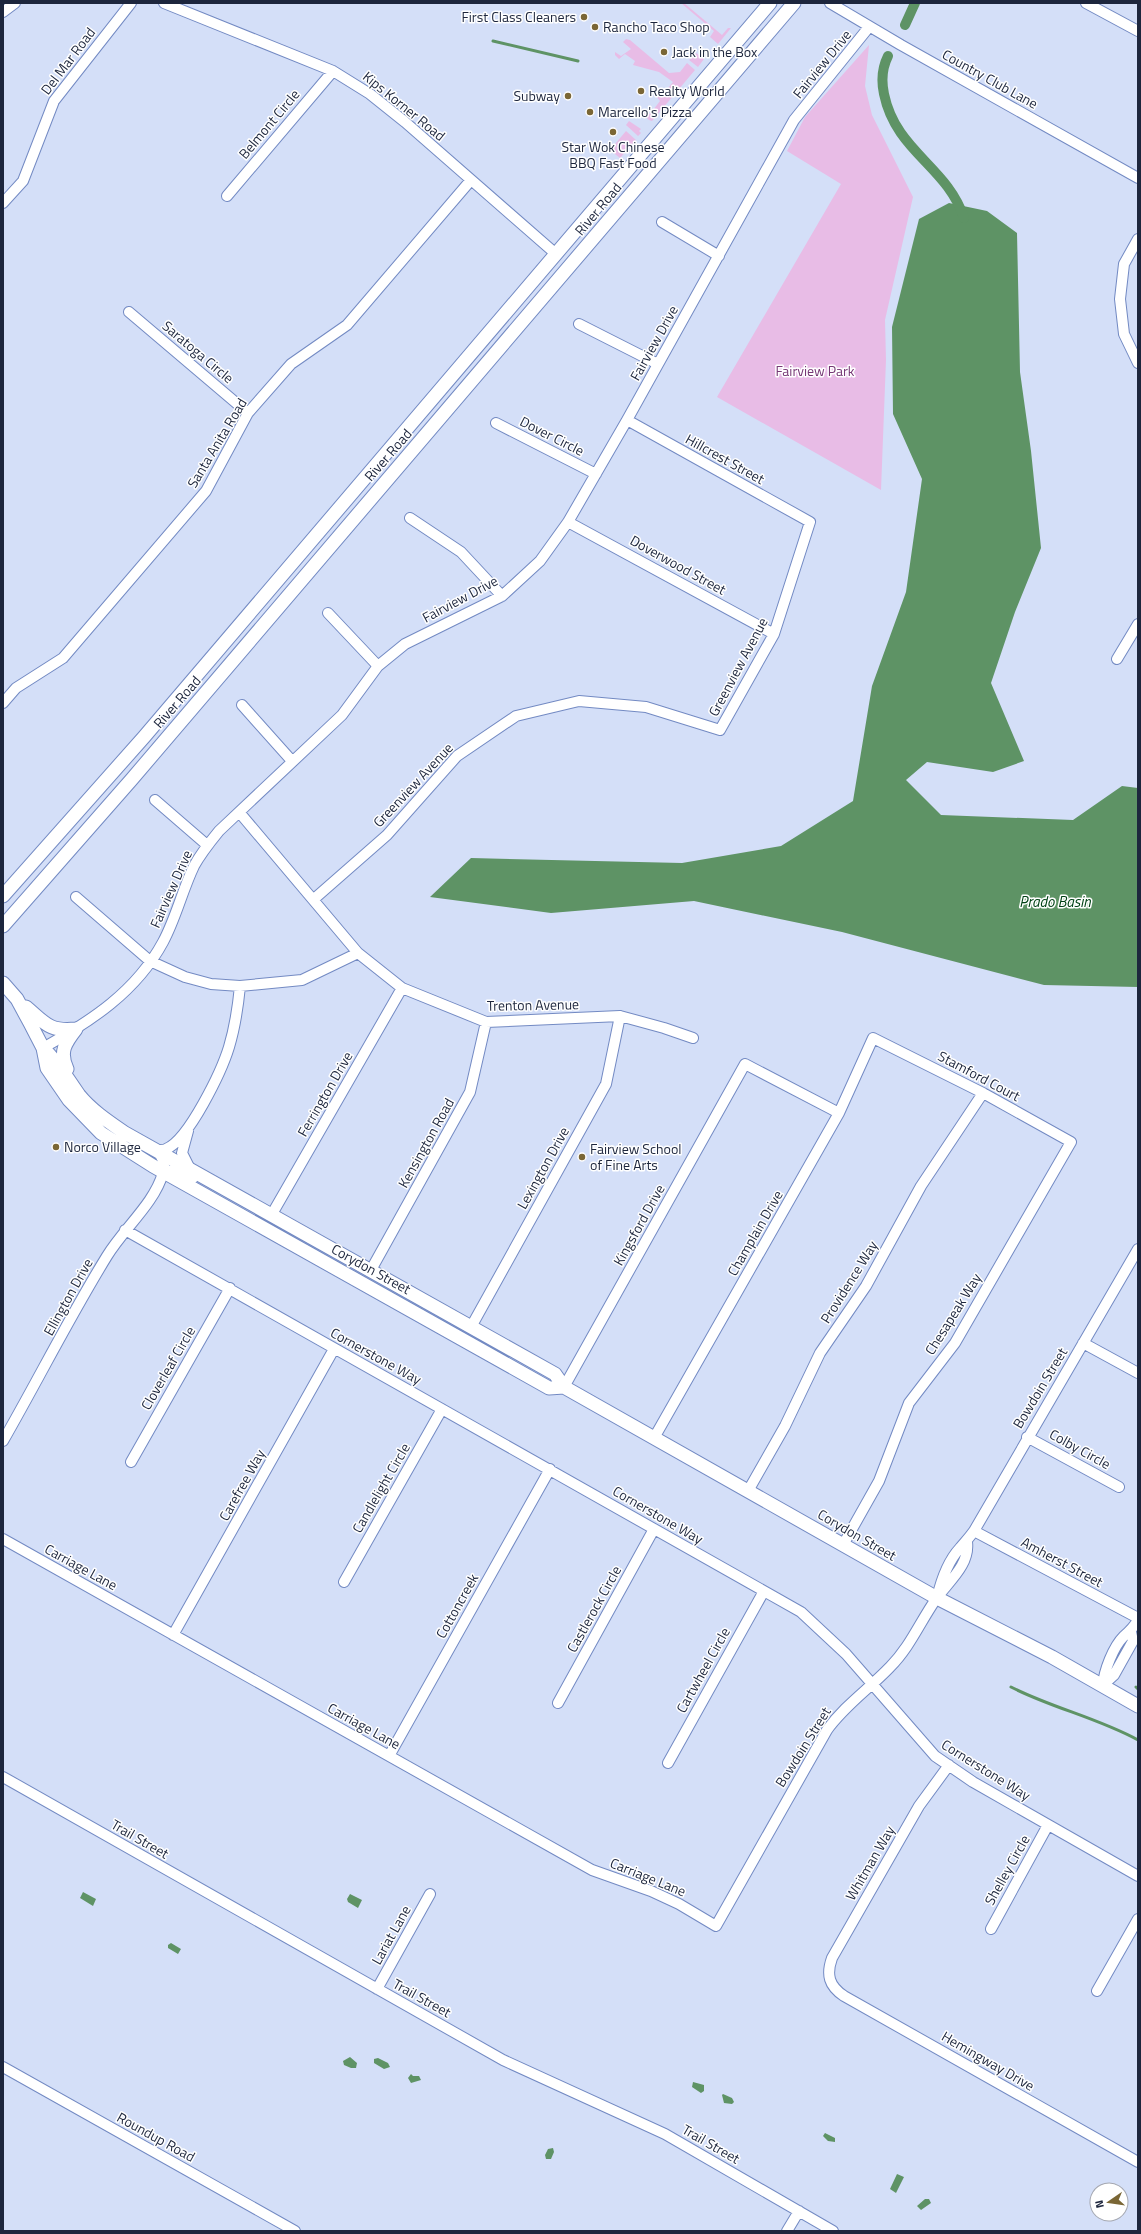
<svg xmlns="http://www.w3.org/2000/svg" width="1141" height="2234" viewBox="0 0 1141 2234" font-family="'Titillium Web',sans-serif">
	<rect width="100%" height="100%" fill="#d4dff8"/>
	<!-- green -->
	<path fill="#e8bce6" d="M681 3H684L722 35 728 28H731L718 44 710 37 714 31Z
		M626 39 630 40 669 73 680 72 687 63 695 70 652 121 649 120 643 114 646 112 650 114 660 101 656 96 661 91 664 93 673 82 659 72 633 65 635 61 625 54 619 59 615 55V52L621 56 631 49 623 42Z
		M869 45 865 86 872 115 913 197 885 320 886 360 881 490 717 397 841 184 787 151 805 117Z
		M696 53 704 59 698 67 689 60Z
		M629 121 641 129 639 131 641 133 638 136 626 125Z
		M626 131 636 140 620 158 610 150Z"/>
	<!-- water -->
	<path fill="#5e9365" d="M949 203 987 211 1017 233 1020 372 1031 451 1041 548 1015 612 991 683 1024 761 993 772 927 762 906 780 941 815 1073 820 1122 786 1138 788V987L1044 985 842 932 694 901 551 913 430 897 471 858 682 863 781 846 853 801 872 686 906 592 922 479 893 414 892 327 919 219Z
		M83 1892 96 1899 93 1906 80 1898Z
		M350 1894 362 1900 358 1908 348 1902 347 1899Z
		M171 1943 181 1949 178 1954 168 1948V1945Z
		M350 2057 357 2063 356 2068H351L344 2065 343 2061Z
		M378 2058 388 2063 390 2067 384 2069 374 2063V2059Z
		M411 2074 413 2076H419L421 2080 411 2083 408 2078Z
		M693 2082 704 2085V2091L701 2093 692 2087Z
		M723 2094 732 2098 734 2102 732 2104 724 2103 722 2095Z
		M825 2133 835 2138V2142L828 2141 823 2136Z
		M553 2148 554 2152 551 2159H546L545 2155 548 2149Z
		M897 2174 904 2177 896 2193 890 2189Z
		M925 2199H929L931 2203 921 2210 917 2206Z"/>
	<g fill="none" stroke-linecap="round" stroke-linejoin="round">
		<!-- stream -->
		<path stroke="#5e9365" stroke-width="3" d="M493 41 578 61
			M1011 1687C1052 1708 1098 1718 1138 1740
			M1136 1687 1138 1689"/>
		<!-- canal -->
		<path stroke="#5e9365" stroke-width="10" d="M905 25 915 3
			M888 56C882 68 881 80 884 94 896 152 947 166 964 218"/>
		<defs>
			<path id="minor" d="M164 3 333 71 370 94 405 122 556 254
				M830 3 901 45 1138 178
				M1086 3 1138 31
				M3 12 15 3
				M227 196 333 71
				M3 203 23 181 54 101 131 3
				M662 222 719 256
				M1138 239 1124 264 1120 299 1124 334 1138 363
				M129 312 248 413
				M579 324 658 364
				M496 423 596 474
				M410 518 461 552 502 596
				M568 522 774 634
				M328 613 378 666
				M1117 659 1138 624
				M3 703 16 688 63 658 206 491 248 413 291 364 347 325 471 180
				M242 705 292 761
				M155 800 207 845
				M239 812 358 953 402 988 486 1022 620 1016 664 1028 693 1038
				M76 897 150 961 185 977 211 984 240 986 302 980 358 953
				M314 899 387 835 457 756 516 716 579 701 646 707 720 730 774 634 810 522 627 420
				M43 1048C91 1021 136 992 163 942 176 918 182 891 194 866 201 853 210 842 219 831L342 715 378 666 405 644 502 596 540 561 568 522 627 420 794 120 869 27
				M188 1131 182 1153 190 1169
				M164 1172 174 1170 193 1178
				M272 1214 402 988
				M125 1230 801 1612 846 1654 935 1756 973 1782 1138 1876
				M371 1270 470 1092 486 1022
				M471 1327 606 1084 620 1016
				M1083 1343 1138 1373
				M564 1387 745 1064 839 1113
				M1027 1437 1119 1487
				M654 1438 839 1113 873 1038 983 1093 1071 1142 955 1343 909 1403 879 1481 843 1545
				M3 1441C38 1380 70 1316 107 1256 124 1228 154 1204 163 1173 166 1164 162 1157 157 1150 160 1150 164 1150 166 1149 189 1140 222 1070 229 1047 235 1027 238 1007 240 986
				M131 1462 230 1288
				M748 1491 785 1426 820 1353 866 1286 921 1186 983 1093
				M974 1531 1138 1618
				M3 1539 592 1870 651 1891 679 1904 716 1926 827 1730C845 1705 869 1689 890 1667 910 1647 920 1622 936 1599 948 1582 970 1565 967 1542
				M344 1582 442 1409
				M937 1598C941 1581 948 1561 960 1548 965 1542 969 1538 974 1531L1138 1249
				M173 1635 334 1349
				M1103 1685C1104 1671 1113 1647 1124 1636 1130 1631 1134 1627 1138 1620
				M1103 1685 1114 1675 1133 1641 1131 1632
				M558 1703 654 1529
				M389 1756 550 1469
				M668 1763 764 1591
				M949 1765 919 1806 832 1958C826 1975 829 1986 844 1996L1138 2162
				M3 1777 503 2060 665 2134 833 2231
				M991 1929 1048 1825
				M377 1989 430 1894
				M1097 1991 1138 1919
				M3 2067 295 2231
				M787 2231 799 2211"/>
			<path id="major" d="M3 896 144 737 770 3
				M3 926 132 779 794 3
				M3 983 17 999 30 1023 43 1048 47 1068 69 1100 101 1133 153 1166 549 1388 564 1387
				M26 1007C45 1023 49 1032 76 1029
				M43 1048C58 1062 67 1078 79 1095 91 1110 109 1122 125 1133L555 1374 564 1387 937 1598 1052 1657 1138 1706
				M67 1069C59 1052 65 1043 76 1029"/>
		</defs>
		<!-- minor casing -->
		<use href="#minor" stroke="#738ac3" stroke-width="12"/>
		<!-- major casing -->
		<use href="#major" stroke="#738ac3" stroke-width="15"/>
		<!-- minor -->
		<use href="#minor" stroke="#fff" stroke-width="10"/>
		<!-- major -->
		<use href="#major" stroke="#fff" stroke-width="13"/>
	</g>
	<!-- markers -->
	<g fill="#7a6635" stroke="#fff" stroke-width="1.5">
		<circle cx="584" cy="17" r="4"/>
		<circle cx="595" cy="27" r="4"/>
		<circle cx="664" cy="52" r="4"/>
		<circle cx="641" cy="91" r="4"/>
		<circle cx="568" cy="96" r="4"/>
		<circle cx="590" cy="112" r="4"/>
		<circle cx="613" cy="132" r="4"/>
		<circle cx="56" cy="1147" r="4"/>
		<circle cx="582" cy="1157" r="4"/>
	</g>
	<g text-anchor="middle" stroke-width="3" stroke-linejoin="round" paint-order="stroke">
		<!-- poi labels -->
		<g font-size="14" fill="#1d263d" stroke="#fff" text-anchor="start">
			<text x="576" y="22" text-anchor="end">First Class Cleaners</text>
			<text x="603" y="32">Rancho Taco Shop</text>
			<text x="672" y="57">Jack in the Box</text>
			<text x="649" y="96">Realty World</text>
			<text x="560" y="101" text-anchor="end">Subway</text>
			<text x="598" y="117">Marcello's Pizza</text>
			<text x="613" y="152" text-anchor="middle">Star Wok Chinese<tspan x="613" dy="16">BBQ Fast Food</tspan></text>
			<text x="64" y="1152">Norco Village</text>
			<text x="590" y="1154">Fairview School<tspan x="590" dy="16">of Fine Arts</tspan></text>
		</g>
		<!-- street labels -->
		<g font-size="14" fill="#1d263d" stroke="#fff">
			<text transform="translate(68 61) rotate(-53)" y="5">Del Mar Road</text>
			<text transform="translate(822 64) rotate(-51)" y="5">Fairview Drive</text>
			<text transform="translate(990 79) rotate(29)" y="5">Country Club Lane</text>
			<text transform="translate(404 106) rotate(39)" y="5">Kips Korner Road</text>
			<text transform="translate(269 124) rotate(-50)" y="5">Belmont Circle</text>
			<text transform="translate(598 209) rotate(-50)" y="5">River Road</text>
			<text transform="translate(654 343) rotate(-61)" y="5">Fairview Drive</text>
			<text transform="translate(198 352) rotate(40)" y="5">Saratoga Circle</text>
			<text transform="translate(552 436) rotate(27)" y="5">Dover Circle</text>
			<text transform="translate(217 443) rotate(-59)" y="5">Santa Anita Road</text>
			<text transform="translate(388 455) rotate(-49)" y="5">River Road</text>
			<text transform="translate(725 459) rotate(29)" y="5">Hillcrest Street</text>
			<text transform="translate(678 565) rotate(29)" y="5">Doverwood Street</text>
			<text transform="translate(460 599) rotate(-28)" y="5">Fairview Drive</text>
			<text transform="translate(738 667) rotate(-62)" y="5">Greenview Avenue</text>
			<text transform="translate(177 702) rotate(-49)" y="5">River Road</text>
			<text transform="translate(413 785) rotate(-47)" y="5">Greenview Avenue</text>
			<text transform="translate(171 889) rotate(-66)" y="5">Fairview Drive</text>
			<text transform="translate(533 1005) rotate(-1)" y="5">Trenton Avenue</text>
			<text transform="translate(979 1076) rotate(28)" y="5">Stamford Court</text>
			<text transform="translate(325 1094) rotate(-60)" y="5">Ferrington Drive</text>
			<text transform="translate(426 1143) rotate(-61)" y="5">Kensington Road</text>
			<text transform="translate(543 1168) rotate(-61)" y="5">Lexington Drive</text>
			<text transform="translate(639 1225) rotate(-61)" y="5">Kingsford Drive</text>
			<text transform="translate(755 1233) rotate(-60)" y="5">Champlain Drive</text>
			<text transform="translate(371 1269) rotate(29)" y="5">Corydon Street</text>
			<text transform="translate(849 1282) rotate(-58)" y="5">Providence Way</text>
			<text transform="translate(68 1297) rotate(-61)" y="5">Ellington Drive</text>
			<text transform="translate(953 1314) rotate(-58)" y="5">Chesapeak Way</text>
			<text transform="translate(376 1356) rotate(29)" y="5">Cornerstone Way</text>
			<text transform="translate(168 1368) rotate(-60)" y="5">Cloverleaf Circle</text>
			<text transform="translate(1040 1388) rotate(-59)" y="5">Bowdoin Street</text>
			<text transform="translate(1080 1449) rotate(29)" y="5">Colby Circle</text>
			<text transform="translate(242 1485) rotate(-61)" y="5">Carefree Way</text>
			<text transform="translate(381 1488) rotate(-60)" y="5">Candlelight Circle</text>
			<text transform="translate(658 1515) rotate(30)" y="5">Cornerstone Way</text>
			<text transform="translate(857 1535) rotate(30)" y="5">Corydon Street</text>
			<text transform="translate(1062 1562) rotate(28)" y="5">Amherst Street</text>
			<text transform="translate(81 1567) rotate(29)" y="5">Carriage Lane</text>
			<text transform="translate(457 1606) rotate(-61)" y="5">Cottoncreek</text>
			<text transform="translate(594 1609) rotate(-61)" y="5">Castlerock Circle</text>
			<text transform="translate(703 1670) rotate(-61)" y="5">Cartwheel Circle</text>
			<text transform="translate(364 1726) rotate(29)" y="5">Carriage Lane</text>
			<text transform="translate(803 1747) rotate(-58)" y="5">Bowdoin Street</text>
			<text transform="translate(986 1770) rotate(32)" y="5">Cornerstone Way</text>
			<text transform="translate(140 1839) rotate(30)" y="5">Trail Street</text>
			<text transform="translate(870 1863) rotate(-60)" y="5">Whitman Way</text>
			<text transform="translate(1007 1870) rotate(-61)" y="5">Shelley Circle</text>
			<text transform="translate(648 1877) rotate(22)" y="5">Carriage Lane</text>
			<text transform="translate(391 1935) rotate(-61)" y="5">Lariat Lane</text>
			<text transform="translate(422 1998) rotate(29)" y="5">Trail Street</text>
			<text transform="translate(988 2061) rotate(30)" y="5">Hemingway Drive</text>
			<text transform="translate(156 2137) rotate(29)" y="5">Roundup Road</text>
			<text transform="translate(711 2144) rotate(30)" y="5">Trail Street</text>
		</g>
		<!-- park labels -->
		<g font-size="14" fill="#763875" stroke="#fff">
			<text x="815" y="376">Fairview Park</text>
		</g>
		<!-- water labels -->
		<g font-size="15" font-style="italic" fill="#014215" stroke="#fff">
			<text x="1055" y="907">Prado Basin</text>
		</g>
	</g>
	<!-- border -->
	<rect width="1141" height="2234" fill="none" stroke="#1d263d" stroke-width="8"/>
	<!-- north arrow -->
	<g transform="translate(1109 2202) rotate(257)"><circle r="19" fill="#ffffff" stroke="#a5a8b1"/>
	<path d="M0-3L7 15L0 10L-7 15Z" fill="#7a6635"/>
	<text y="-6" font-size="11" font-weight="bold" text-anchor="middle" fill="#1d263d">N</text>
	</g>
</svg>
